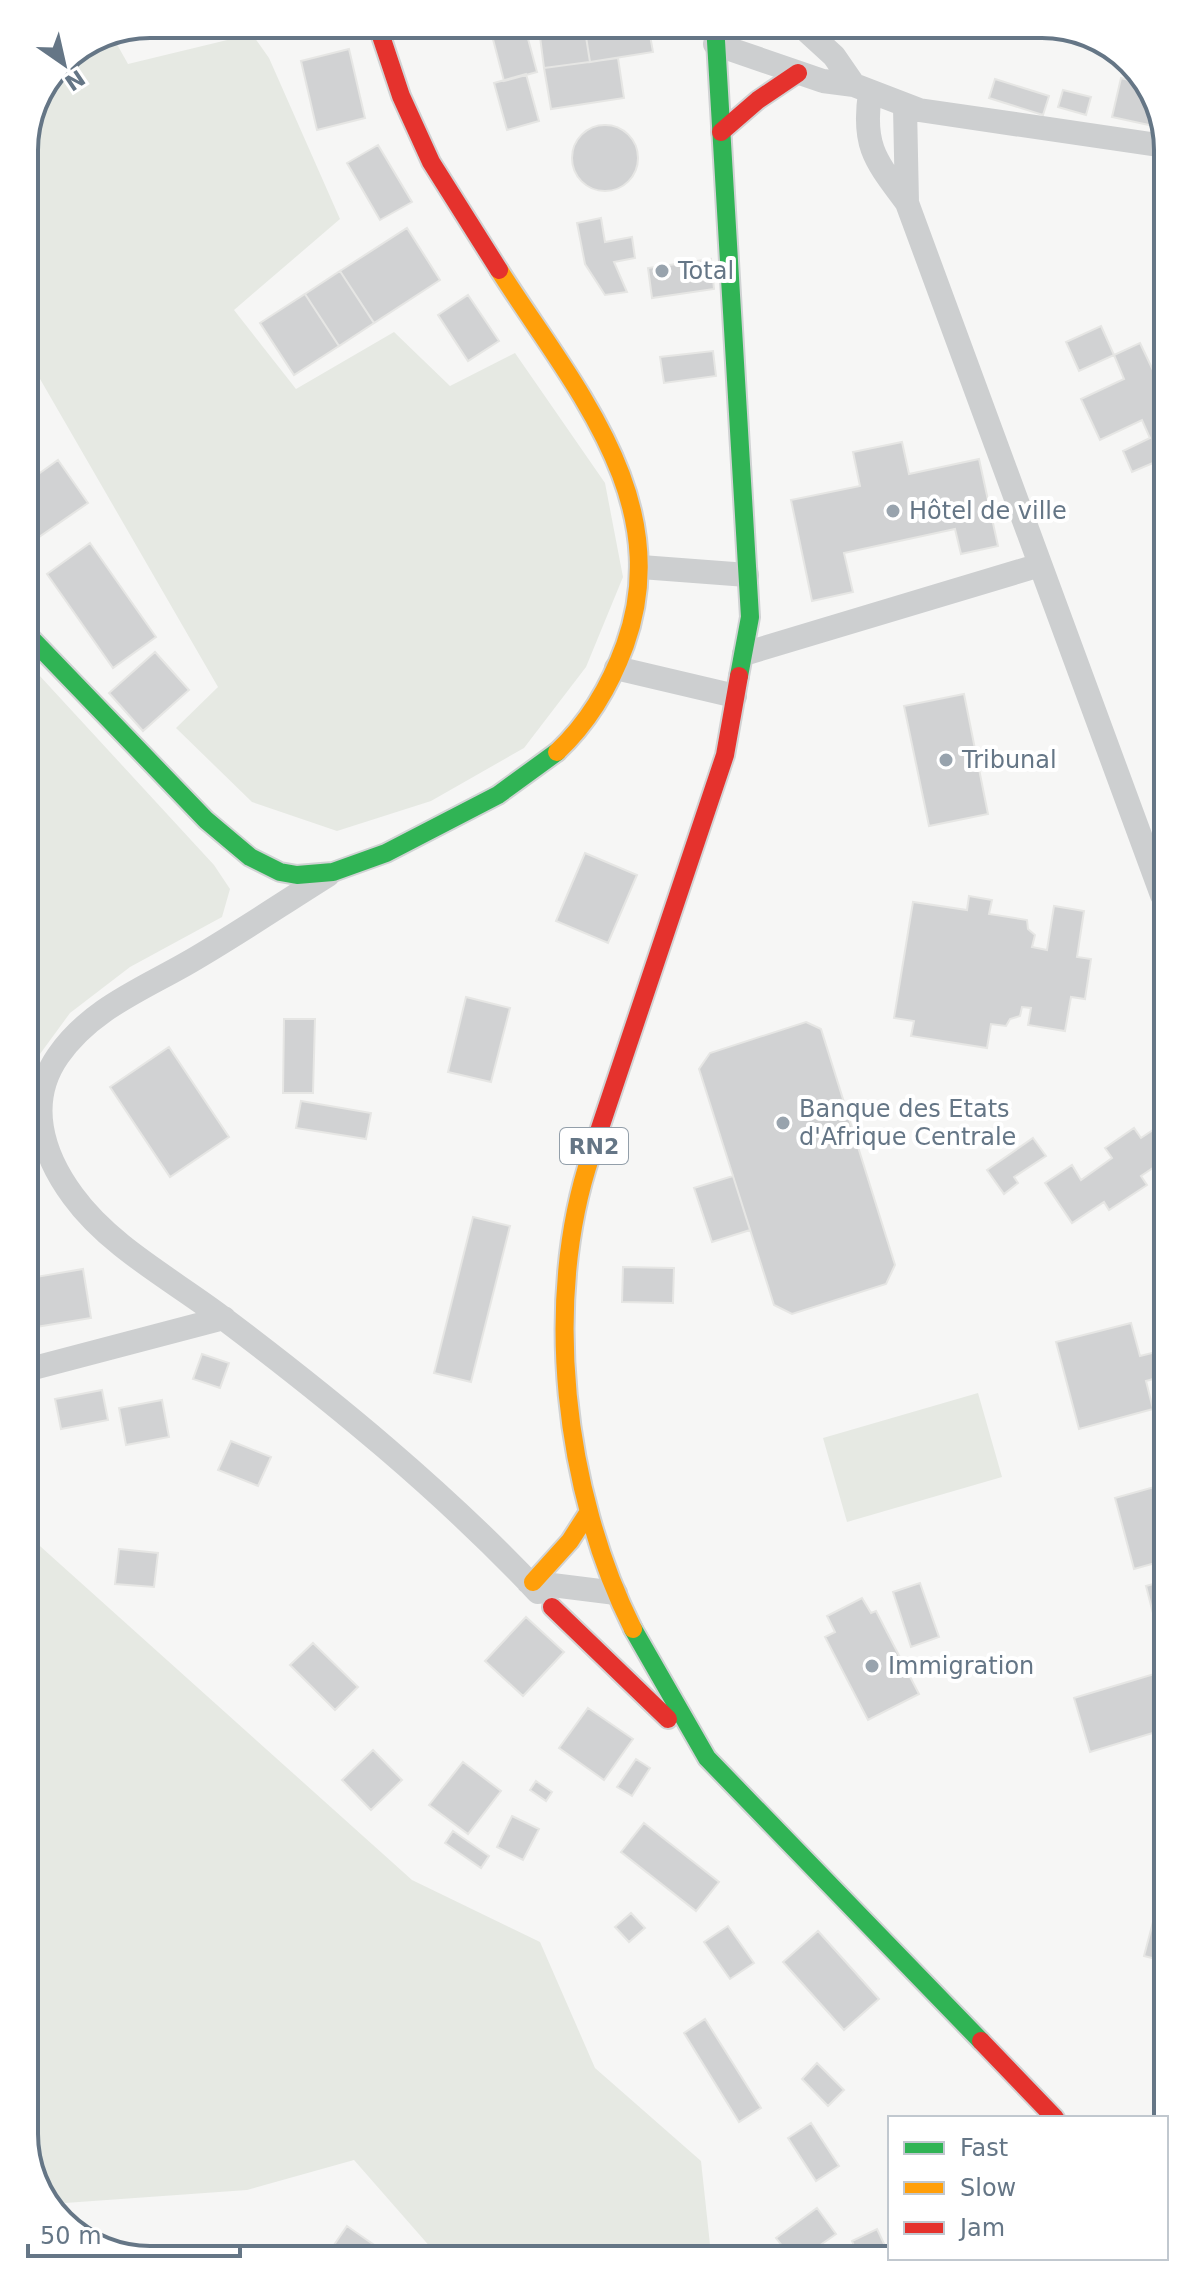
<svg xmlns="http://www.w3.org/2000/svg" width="1192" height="2284" viewBox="0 0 1192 2284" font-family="'DejaVu Sans',sans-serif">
	<rect width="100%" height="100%" fill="#f6f6f5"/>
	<!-- green -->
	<path fill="#e6e9e3" d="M252 34 269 58 340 219 234 310 296 389 394 332 450 386 515 353 605 483 623 577 586 667 524 748 431 801 337 831 252 802 176 728 218 687 25 353 24 142 61 60 114 39 128 64Z
		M27 662 214 865 230 889 222 917 130 967 70 1013 29 1069Z
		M978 1393 1002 1477 847 1522 823 1438Z
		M31 1538 412 1880 540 1942 595 2068 701 2161 711 2254 439 2257 354 2160 247 2190 51 2204 34 2183Z"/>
	<!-- building -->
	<path fill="#d1d2d3" stroke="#e6e6e4" stroke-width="2" d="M489 24H524L537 72 504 81Z
		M569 24H584L590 62 544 68 539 29Z
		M584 24H648L653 52 590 62Z
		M349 49 365 118 317 130 301 61Z
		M618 58 624 98 551 109 544 68Z
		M526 74 539 121 507 130 494 83Z
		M1121 78 1144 84 1158 101V127L1112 117Z
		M995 79 1049 96 1043 115 989 98Z
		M1063 90 1091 97 1086 115 1058 107Z
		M572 158a33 33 0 1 1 66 0a33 33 0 1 1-66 0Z
		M378 145 412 202 380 220 347 163Z
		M601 218 605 242 632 237 635 258 614 262 627 292 605 295 585 264 577 223Z
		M407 228 440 280 374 323 340 271Z
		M711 259 714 289 652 298 648 268Z
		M340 271 374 323 339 346 305 294Z
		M305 294 339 346 294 375 260 323Z
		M468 295 499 341 468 361 438 315Z
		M1101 326 1114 355 1079 371 1066 342Z
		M1140 343 1160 385V460L1132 472 1123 451 1150 438 1142 420 1100 440 1081 399 1124 379 1114 355Z
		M713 351 716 376 664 383 660 357Z
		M902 442 909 474 979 459 998 546 961 554 955 529 844 553 853 592 812 601 791 500 860 486 853 452Z
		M58 460 88 503 39 537 26 518V483Z
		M90 543 156 637 113 668 47 574Z
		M155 652 189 690 143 731 109 693Z
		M964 694 988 814 929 826 904 706Z
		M585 853 637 875 608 943 556 921Z
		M969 896 992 900 989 914 1027 920 1028 929 1035 935 1032 947 1047 950 1054 906 1084 911 1077 957 1091 959 1085 999 1071 997 1065 1031 1028 1025 1031 1008 1022 1007 1020 1016 1010 1019 1006 1026 991 1024 987 1048 911 1036 914 1021 894 1018 913 902 967 910Z
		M466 997 510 1008 491 1082 448 1072Z
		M284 1019H315L313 1093H283Z
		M806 1022 821 1029 895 1265 886 1284 792 1314 774 1305 699 1069 710 1053Z
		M169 1047 229 1137 170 1177 110 1087Z
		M301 1101 371 1113 366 1139 296 1128Z
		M1159 1126 1163 1132V1161L1141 1176 1147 1185 1109 1210 1104 1202 1072 1223 1045 1183 1072 1165 1081 1180 1112 1158 1105 1148 1134 1128 1141 1138Z
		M1033 1138 1046 1156 1014 1177 1018 1183 1004 1194 987 1170Z
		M733 1176 750 1230 712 1242 694 1188Z
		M473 1217 510 1226 471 1382 434 1373Z
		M623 1267 674 1268 673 1303 622 1302Z
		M83 1269 91 1318 30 1328V1278Z
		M1131 1323 1140 1356 1164 1350V1376L1146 1381 1153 1409 1079 1429 1056 1342Z
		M202 1354 229 1363 220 1388 193 1379Z
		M102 1390 108 1420 61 1429 55 1399Z
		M162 1400 169 1437 126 1445 119 1408Z
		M231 1441 271 1457 258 1486 218 1470Z
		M1165 1484 1166 1656H1164L1146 1586 1164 1581 1159 1562 1134 1569 1115 1498Z
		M119 1549 158 1553 154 1587 115 1584Z
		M920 1583 939 1637 911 1647 893 1592Z
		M862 1598 871 1613 876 1611 919 1694 868 1720 825 1637 835 1632 827 1616Z
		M526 1617 564 1652 523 1696 485 1661Z
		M313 1643 358 1687 335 1710 290 1665Z
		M1161 1672 1166 1688V1729L1090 1752 1074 1698Z
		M588 1708 633 1739 604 1780 559 1748Z
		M373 1750 402 1780 371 1810 342 1780Z
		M636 1759 650 1768 632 1796 617 1787Z
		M463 1762 501 1791 468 1834 429 1805Z
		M536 1781 552 1792 546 1801 530 1790Z
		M512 1816 539 1829 523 1860 497 1847Z
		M644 1823 719 1882 696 1911 621 1852Z
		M453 1831 489 1856 481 1868 445 1843Z
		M1167 1902V1993L1156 1989 1164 1961 1144 1956 1157 1907Z
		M631 1913 645 1928 629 1942 615 1927Z
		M728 1926 754 1963 730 1979 704 1942Z
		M818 1931 879 1999 844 2030 783 1962Z
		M705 2019 761 2108 739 2122 684 2033Z
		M817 2063 844 2090 828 2106 802 2079Z
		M811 2123 839 2166 816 2181 788 2138Z
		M817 2208 836 2234 809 2253H788L776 2238Z
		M347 2226 377 2247 369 2257 346 2258 332 2248Z
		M877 2229 888 2252 857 2253 852 2241Z"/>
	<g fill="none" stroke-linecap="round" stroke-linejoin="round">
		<defs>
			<path id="fast" d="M715 24 750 617 739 676
				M27 634 206 820 250 857 280 872 297 875 333 872 386 853 498 795 557 752
				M633 1629 707 1758 981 2041"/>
			<path id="slow" d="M499 270C572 385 677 500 625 645 610 686 589 722 557 752
				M591 1155C542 1300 564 1492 633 1629
				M533 1582 570 1541 588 1513"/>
			<path id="jam" d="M377 24 401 96 431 162 499 270
				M721 132 758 100 798 73
				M591 1155 725 755 739 676
				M552 1607 668 1719
				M981 2041 1055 2118"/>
		</defs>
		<!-- fast casing -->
		<use href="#fast" stroke="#d1d3d4" stroke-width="22"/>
		<!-- slow casing -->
		<use href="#slow" stroke="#d1d3d4" stroke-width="22"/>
		<!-- jam casing -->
		<use href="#jam" stroke="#d1d3d4" stroke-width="22"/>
		<!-- street -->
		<path stroke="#cdcfd0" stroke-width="24" d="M799 24 834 56 854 85
			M715 44 823 81 854 85 919 110 1158 145
			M870 93C862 147 876 161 907 203L1162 895
			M905 107 907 203
			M641 567 747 575
			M744 654 1040 565
			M616 668 735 696
			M328 875C280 905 233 937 184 965 138 991 89 1011 58 1056 26 1102 42 1154 73 1196 110 1247 173 1280 223 1318 333 1401 443 1491 538 1592
			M30 1369 224 1318
			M528 1582 616 1593"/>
		<!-- fast -->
		<use href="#fast" stroke="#30b455" stroke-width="18"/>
		<!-- slow -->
		<use href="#slow" stroke="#ff9f0a" stroke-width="18"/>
		<!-- jam -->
		<use href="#jam" stroke="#e5322d" stroke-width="18"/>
	</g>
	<!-- markers -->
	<g fill="#98a3ad" stroke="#fff" stroke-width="3">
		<circle cx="662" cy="271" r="8"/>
		<circle cx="893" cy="511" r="8"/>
		<circle cx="946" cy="760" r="8"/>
		<circle cx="783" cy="1123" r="8"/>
		<circle cx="872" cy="1666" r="8"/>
	</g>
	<g text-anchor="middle" stroke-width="8" stroke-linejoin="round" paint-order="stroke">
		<!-- shield labels -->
		<rect fill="#fff" stroke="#939faa" stroke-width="2" x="560" y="1128" width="68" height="36" rx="6"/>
		<g font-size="22" font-weight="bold" fill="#657686">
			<text x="594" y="1154">RN2</text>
		</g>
		<!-- poi labels -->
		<g font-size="24" fill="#657686" stroke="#fff" text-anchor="start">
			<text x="678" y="279">Total</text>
			<text x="909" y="519">Hôtel de ville</text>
			<text x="962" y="768">Tribunal</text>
			<text x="799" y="1117">Banque des Etats<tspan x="799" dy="28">d'Afrique Centrale</tspan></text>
			<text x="888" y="1674">Immigration</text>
		</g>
	</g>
	<!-- crop -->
	<path d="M0 0H1192V2284H0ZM150 38H1042A112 112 0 0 1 1154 150V2134A112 112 0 0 1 1042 2246H150A112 112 0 0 1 38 2134V150A112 112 0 0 1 150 38Z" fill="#fff" fill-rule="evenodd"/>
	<path fill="none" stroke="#657686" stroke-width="4" d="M150 38H1042A112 112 0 0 1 1154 150V2134A112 112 0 0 1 1042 2246H150A112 112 0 0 1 38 2134V150A112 112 0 0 1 150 38Z"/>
	<!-- legend -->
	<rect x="888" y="2116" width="280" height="144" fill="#ffffff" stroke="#c1c8cf" stroke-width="2"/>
	<rect x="904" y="2142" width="40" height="12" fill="#30b455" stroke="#c1c8cf" stroke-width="2"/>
	<text x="960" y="2156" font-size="24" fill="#657686">Fast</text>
	<rect x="904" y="2182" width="40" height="12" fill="#ff9f0a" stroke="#c1c8cf" stroke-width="2"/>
	<text x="960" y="2196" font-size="24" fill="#657686">Slow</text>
	<rect x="904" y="2222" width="40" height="12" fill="#e5322d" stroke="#c1c8cf" stroke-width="2"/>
	<text x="960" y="2236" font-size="24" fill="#657686">Jam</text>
	<!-- north arrow -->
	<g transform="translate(64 64) rotate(146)" stroke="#ffffff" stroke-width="6" paint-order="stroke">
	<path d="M0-6L14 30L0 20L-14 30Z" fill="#657686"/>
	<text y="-12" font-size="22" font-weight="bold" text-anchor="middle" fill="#657686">N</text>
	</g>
	<!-- scale -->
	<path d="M28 2244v12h212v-12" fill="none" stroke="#657686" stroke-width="4"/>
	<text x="40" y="2244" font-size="24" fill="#657686" stroke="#ffffff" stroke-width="6" paint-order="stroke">50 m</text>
</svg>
